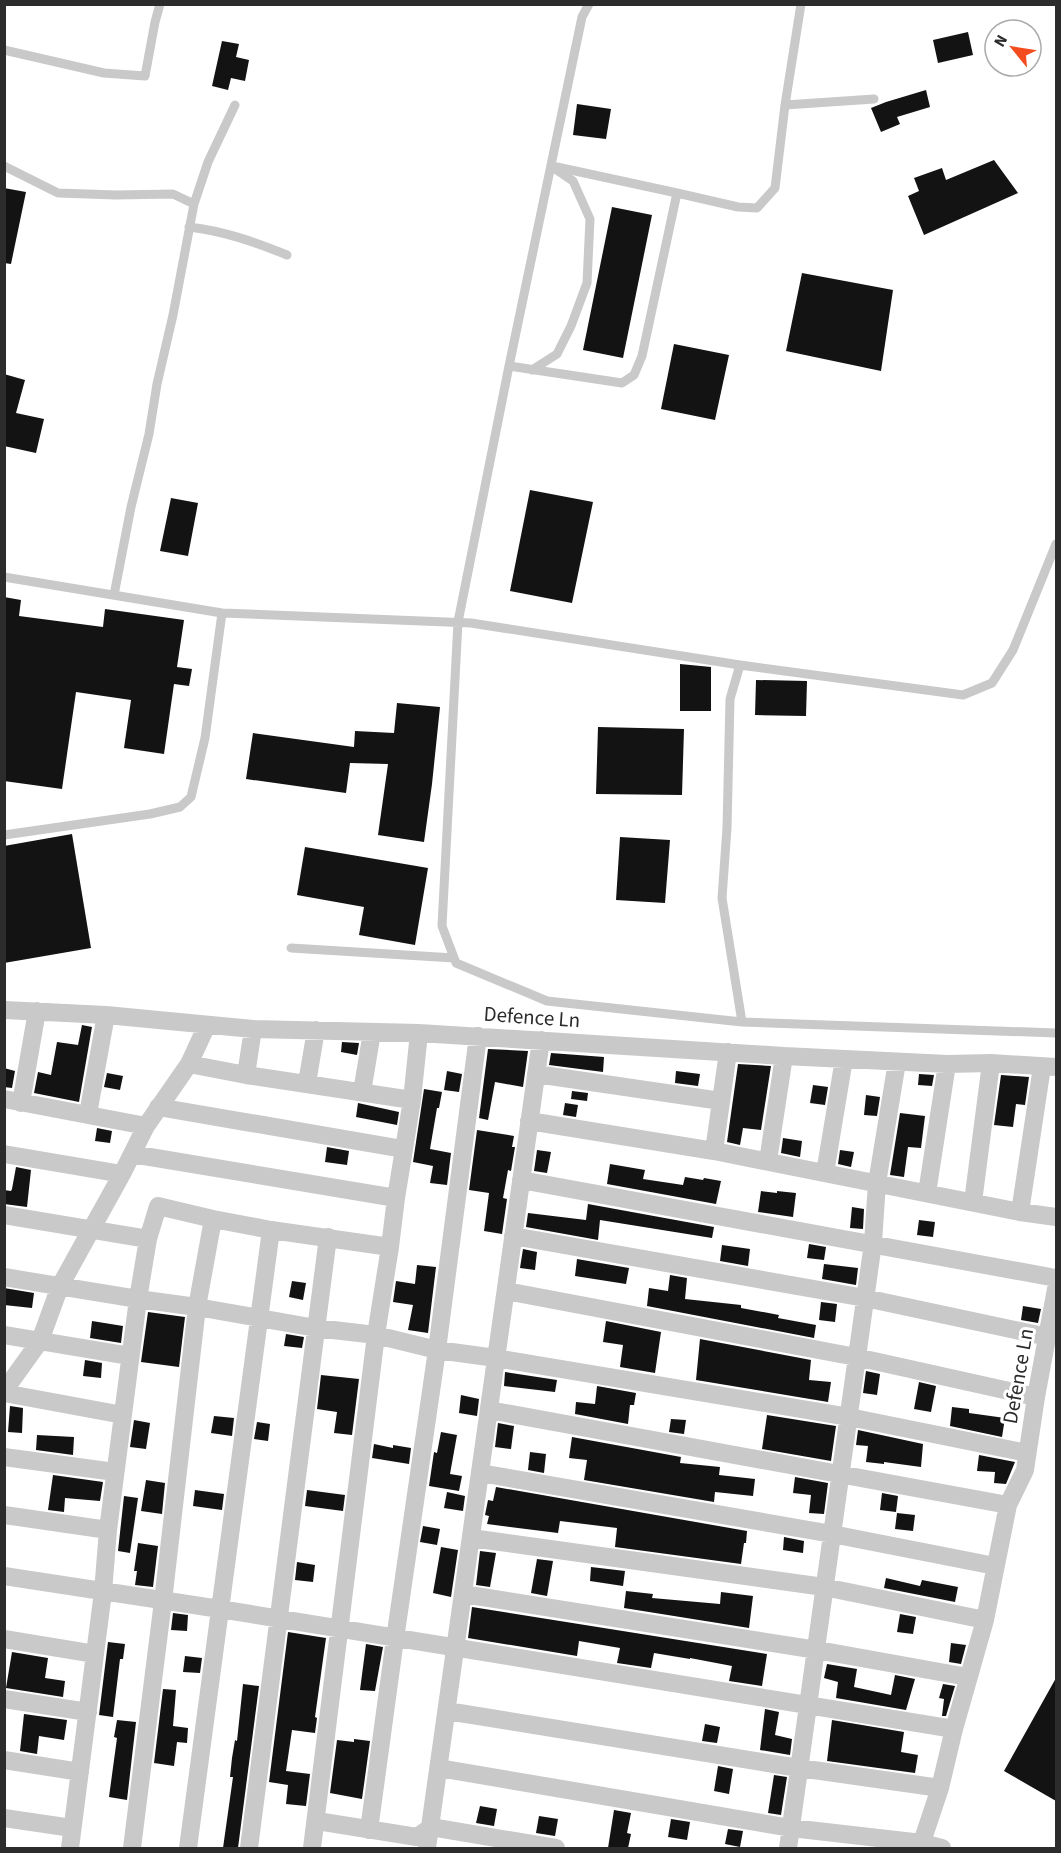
<svg xmlns="http://www.w3.org/2000/svg" width="1061" height="1853" viewBox="0 0 1061 1853" font-family="'Source Sans 3',sans-serif">
	<rect width="100%" height="100%" fill="#fff"/>
	<!-- building -->
	<path fill="#131313" d="M968 32 973 55 938 63 933 40Z
		M222 41 239 44 236 57 249 60 245 81 231 78 228 90 212 86Z
		M926 90 930 107 897 117 900 124 881 132 871 108 886 102Z
		M577 104 611 109 606 139 573 135Z
		M994 160 1018 193 924 235 908 196 919 191 914 178 942 168 946 180Z
		M4 188 26 192 11 264 4 263Z
		M612 207 652 215 623 358 583 350Z
		M802 273 893 290 881 371 786 351Z
		M674 344 729 355 715 420 661 409Z
		M4 374 25 380 16 413 44 419 36 453 4 446Z
		M530 490 593 502 572 603 510 591Z
		M171 498 198 503 188 556 160 551Z
		M4 597 21 600 19 616 103 627 105 609 184 620 177 667 192 669 189 686 174 684 164 754 124 748 131 700 76 692 62 789 4 781Z
		M680 664 711 667V711H680Z
		M756 680 807 681 806 716 755 715Z
		M397 703 440 707 432 784 424 842 378 835 388 764 350 763 346 793 246 779 253 733 354 747 355 731 394 733Z
		M598 727 684 729 682 795 596 794Z
		M72 834 91 948 4 963V846Z
		M620 837 670 840 665 903 616 900Z
		M305 847 428 868 415 945 359 935 364 907 297 895Z
		M82 1025 92 1027 79 1102 34 1093 38 1072 51 1075 57 1042 78 1045Z
		M342 1042 359 1043 357 1055 341 1052Z
		M488 1049 528 1051 523 1087 495 1082 488 1120 479 1118Z
		M551 1053 604 1057 603 1072 549 1065Z
		M738 1064 771 1066 761 1130 743 1128 740 1145 727 1142Z
		M4 1068 15 1071 12 1088 4 1087Z
		M447 1071 462 1074 459 1092 444 1090Z
		M676 1071 700 1074 698 1086 675 1083Z
		M107 1073 123 1076 120 1090 104 1087Z
		M919 1074 934 1075 932 1086 918 1085Z
		M1001 1075 1029 1077 1025 1105 1016 1104 1013 1127 994 1125Z
		M813 1085 828 1087 825 1105 810 1103Z
		M424 1089 442 1092 439 1108H437L430 1149 451 1153 447 1185 430 1183 433 1166 413 1162Z
		M572 1091 588 1093 587 1101 571 1099Z
		M866 1095 880 1097 877 1116 864 1115Z
		M358 1103 399 1112 397 1125 356 1117Z
		M565 1103 578 1105 576 1117 563 1115Z
		M900 1113 925 1116 921 1148 908 1147 904 1177 890 1175Z
		M97 1128 112 1131 110 1143 95 1141Z
		M477 1130 514 1136 512 1147H515L511 1171 508 1170 503 1198 507 1199 502 1234 484 1231 489 1193 469 1190Z
		M783 1138 802 1141 800 1157 781 1153Z
		M327 1147 349 1151 347 1165 325 1162Z
		M537 1150 551 1152 547 1173 534 1171Z
		M840 1150 854 1152 851 1167 838 1164Z
		M610 1164 645 1170 643 1179 683 1185 685 1177 703 1180 704 1178 721 1181 716 1204 607 1184Z
		M16 1167 31 1170 27 1207 4 1204V1190L11 1191 12 1189Z
		M761 1191 777 1193V1191L796 1193 793 1217 758 1212Z
		M588 1204 714 1227 712 1238 600 1220 598 1240 526 1227 528 1213 586 1220Z
		M852 1207 864 1209 863 1229 850 1228Z
		M919 1220 935 1222 933 1237 917 1235Z
		M809 1244 826 1247 824 1260 807 1258Z
		M722 1245 750 1249 748 1266 720 1261Z
		M523 1249 537 1252 535 1270 520 1268Z
		M577 1259 629 1268 626 1284 575 1276Z
		M824 1264 858 1268 856 1285 822 1279Z
		M417 1265 436 1267 428 1333 408 1330 413 1305 393 1302 396 1281 415 1284Z
		M670 1275 687 1278 685 1299 741 1305V1308L779 1315 778 1318 816 1325 814 1338 647 1306 649 1288 668 1291Z
		M292 1281 306 1283 303 1300 289 1297Z
		M4 1288 34 1293 32 1308 4 1305Z
		M821 1302 837 1304 835 1322 819 1320Z
		M1023 1306 1041 1309 1038 1323 1021 1320Z
		M148 1312 185 1317 179 1367 141 1362Z
		M92 1321 123 1326 121 1343 90 1338Z
		M606 1321 661 1332 655 1373 620 1367 623 1345 603 1342Z
		M286 1334 304 1337 302 1348 284 1346Z
		M700 1339 811 1360 809 1380 831 1382 828 1402 696 1380Z
		M85 1360 102 1363 101 1378 83 1376Z
		M866 1371 880 1374 877 1395 863 1393Z
		M505 1372 557 1380 555 1392 504 1386Z
		M321 1375 359 1379 352 1435 334 1433 337 1412 317 1409Z
		M919 1382 936 1386 931 1412 914 1409Z
		M597 1386 636 1393 634 1405H630L628 1424 575 1414 576 1402 595 1404Z
		M461 1395 479 1399 477 1416 459 1413Z
		M10 1406 23 1408 22 1433 8 1432Z
		M952 1407 969 1409V1413L1005 1418 1002 1437 950 1426Z
		M767 1415 836 1426 831 1461 762 1449Z
		M214 1416 234 1418 232 1436 211 1433Z
		M671 1419 686 1420 684 1434 669 1432Z
		M134 1420 150 1423 146 1449 130 1447Z
		M257 1422 270 1424 268 1441 254 1439Z
		M498 1423 514 1426 511 1449 495 1447Z
		M858 1430 923 1444 921 1467 884 1462V1464L866 1462 868 1446 856 1445Z
		M441 1432 457 1435 450 1474 462 1476 459 1491 429 1486 434 1452 437 1453Z
		M37 1435 74 1437 73 1455 36 1450Z
		M572 1437 681 1457 680 1463 720 1467 719 1475 755 1479 753 1496 715 1492 714 1502 584 1480 587 1460 569 1458Z
		M374 1444 393 1448V1445L411 1448 409 1464 372 1458Z
		M530 1452 546 1454 544 1473 528 1470Z
		M979 1455 1015 1462 1006 1484 994 1483 995 1472 977 1471Z
		M53 1475 103 1482 100 1501 65 1498 64 1512 48 1510Z
		M795 1477 828 1483 824 1514 809 1513 811 1495 793 1493Z
		M146 1480 165 1483 162 1514 141 1511Z
		M496 1487 747 1531 746 1543H744L741 1564 615 1547 617 1528 560 1521 558 1533 487 1524 489 1516 485 1515 488 1500 493 1501Z
		M195 1490 224 1494 222 1510 193 1506Z
		M307 1490 345 1495 343 1511 305 1506Z
		M447 1492 465 1496 463 1511 444 1508Z
		M882 1493 898 1496 896 1512 880 1510Z
		M124 1496 138 1498 130 1553 118 1551Z
		M897 1513 915 1515 913 1531 895 1529Z
		M423 1526 440 1529 437 1545 420 1542Z
		M784 1537 804 1541 803 1553 783 1550Z
		M138 1543 158 1546 153 1587 135 1585 137 1571H134Z
		M441 1547 458 1550 451 1597 433 1593Z
		M480 1551 496 1553 490 1587 476 1585Z
		M537 1559 553 1561 547 1596 531 1593Z
		M297 1562 315 1565 313 1582 295 1580Z
		M591 1567 625 1571 623 1586 590 1581Z
		M886 1578 920 1586 922 1580 958 1587 955 1602 884 1588Z
		M626 1591 653 1594 652 1598 720 1604 721 1592 753 1596 749 1628 624 1608Z
		M472 1607 767 1654 762 1686 729 1681 732 1666 690 1658V1659L654 1653 651 1668 617 1663 620 1648 579 1641 577 1656 468 1638Z
		M173 1613 188 1615 187 1631 171 1630Z
		M900 1614 916 1617 913 1634 897 1632Z
		M288 1632 326 1638 315 1717 317 1718 315 1733 292 1730 286 1771 310 1774 306 1806 286 1804 288 1785 269 1782Z
		M108 1642 125 1644 123 1659H120L113 1717 99 1715Z
		M951 1643 966 1645 961 1664 949 1662Z
		M366 1644 383 1647 375 1691 360 1690Z
		M12 1652 48 1658 45 1678 65 1681 63 1697 6 1688Z
		M185 1656 202 1658 200 1673 183 1672Z
		M827 1664 857 1669 854 1687 891 1695 895 1675 915 1679 906 1710 836 1698 838 1682 824 1678Z
		M1056 1678V1801L1004 1771Z
		M243 1684 259 1686 238 1848H223L233 1777H230L232 1758 235 1740 237 1741Z
		M943 1684 955 1686 946 1716H942L944 1699 939 1698Z
		M163 1689 176 1690 173 1726 188 1728 187 1743 177 1742 174 1766 154 1763Z
		M765 1709 779 1712 775 1735 792 1739 790 1755 760 1750Z
		M24 1714 67 1720 64 1740 39 1736 37 1754 20 1751Z
		M117 1720 136 1722 127 1800 109 1797 117 1738 114 1737Z
		M832 1720 904 1732 901 1752 918 1755 915 1773 827 1761Z
		M705 1724 720 1727 717 1743 702 1741Z
		M354 1739 370 1741 362 1799 330 1793 337 1740 354 1742Z
		M718 1766 733 1769 729 1794 714 1791Z
		M774 1775 787 1777 781 1815 768 1813Z
		M480 1806 497 1809 494 1826 476 1823Z
		M614 1810 631 1813 627 1833 631 1834 628 1848H608Z
		M539 1816 558 1819 555 1836 536 1833Z
		M671 1819 690 1822 687 1840 668 1837Z
		M728 1829 743 1831 740 1847 725 1844Z"/>
	<g fill="none" stroke-linecap="round" stroke-linejoin="round">
		<!-- service -->
		<path stroke="#c9c9c9" stroke-width="9" d="M589 4 582 17 509 366 458 622 442 926 456 963 547 1001 742 1022 1056 1033
			M4 50 104 73 145 76 155 22 160 4
			M785 105 874 99
			M4 166 58 193 116 195 173 194 194 204
			M557 167 677 193
			M189 227C224 231 255 242 287 255
			M509 366 622 383 634 375 642 356 677 193 738 207 757 208 775 188 785 105 801 4
			M532 370 557 354 571 326 587 283 590 219 573 181 551 166
			M4 577 222 613 471 623 740 665 963 695 992 683 1013 650 1056 544
			M114 595 131 507 149 434 157 384 173 315 194 204 208 162 235 105
			M740 665 730 699 727 828 722 898 742 1022
			M4 835 150 814 180 807 191 797 205 738 222 613
			M291 948 454 958"/>
		<!-- minor -->
		<path stroke="#c9c9c9" stroke-width="18" d="M4 1010 106 1015 253 1029 419 1033 784 1056 947 1064 991 1063 1056 1067
			M189 1064 246 1075 412 1100
			M536 1074 721 1101
			M246 1075 253 1029
			M307 1083 316 1030
			M362 1092 372 1032
			M4 1099 146 1126
			M21 1103 37 1011
			M158 1107 403 1149
			M88 1114 106 1015
			M529 1121 714 1151 1020 1212 1056 1217
			M714 1151 728 1052
			M4 1154 122 1174
			M132 1154 396 1198
			M768 1161 784 1056
			M825 1173 844 1059
			M521 1180 1056 1278
			M927 1193 947 1064
			M973 1202 991 1063
			M1020 1212 1042 1067
			M4 1215 148 1239
			M513 1236 865 1298 1048 1337
			M4 1277 138 1299 148 1239 158 1206 213 1219 271 1230 390 1247
			M506 1291 856 1357 1036 1397
			M4 1335 130 1356
			M4 1391 40 1341 60 1286 122 1174 146 1126 189 1064 207 1025
			M4 1393 123 1415
			M489 1410 1008 1505
			M4 1457 115 1472
			M480 1473 832 1534 995 1566
			M4 1515 108 1530
			M471 1538 824 1587 985 1620
			M4 1576 220 1609 954 1729
			M463 1594 817 1650 968 1677
			M4 1639 95 1654
			M4 1699 88 1712
			M447 1711 799 1768 940 1788
			M4 1760 80 1772
			M439 1768 791 1828 922 1843 942 1848
			M4 1818 72 1828
			M317 1821 417 1837 431 1827 556 1848
			M369 1830 395 1639 437 1350 478 1036
			M70 1848 103 1592 108 1530 138 1299 197 1307 316 1328 376 1335 437 1350 496 1358 849 1417 1027 1453
			M132 1848 163 1601 197 1307 213 1219
			M188 1848 271 1230
			M249 1848 328 1237
			M312 1848 376 1335 390 1247 396 1198 412 1100 419 1033
			M427 1848 541 1040
			M788 1848 873 1243 877 1183 897 1062
			M920 1848 940 1788 954 1729 985 1620 1008 1505 1025 1470 1036 1397 1056 1289"/>
	</g>
	<g text-anchor="middle" stroke-width="6" stroke-linejoin="round" paint-order="stroke">
		<!-- street labels -->
		<g font-size="21" fill="#2c2c2c" stroke="#fff">
			<text transform="translate(532 1017) rotate(4)" y="7">Defence Ln</text>
			<text transform="translate(1018 1376) rotate(-80)" y="7">Defence Ln</text>
		</g>
	</g>
	<!-- border -->
	<rect width="1061" height="1853" fill="none" stroke="#2c2c2c" stroke-width="12"/>
	<!-- north arrow -->
	<g transform="translate(1013 48) rotate(300)"><circle r="28" fill="#ffffff" stroke="#ababab" stroke-width="1.5"/>
	<path d="M0-4.5L10 22L0 15L-10 22Z" fill="#f24c1f"/>
	<text y="-9" font-size="16" font-weight="bold" text-anchor="middle" fill="#2c2c2c">N</text>
	</g>
</svg>
